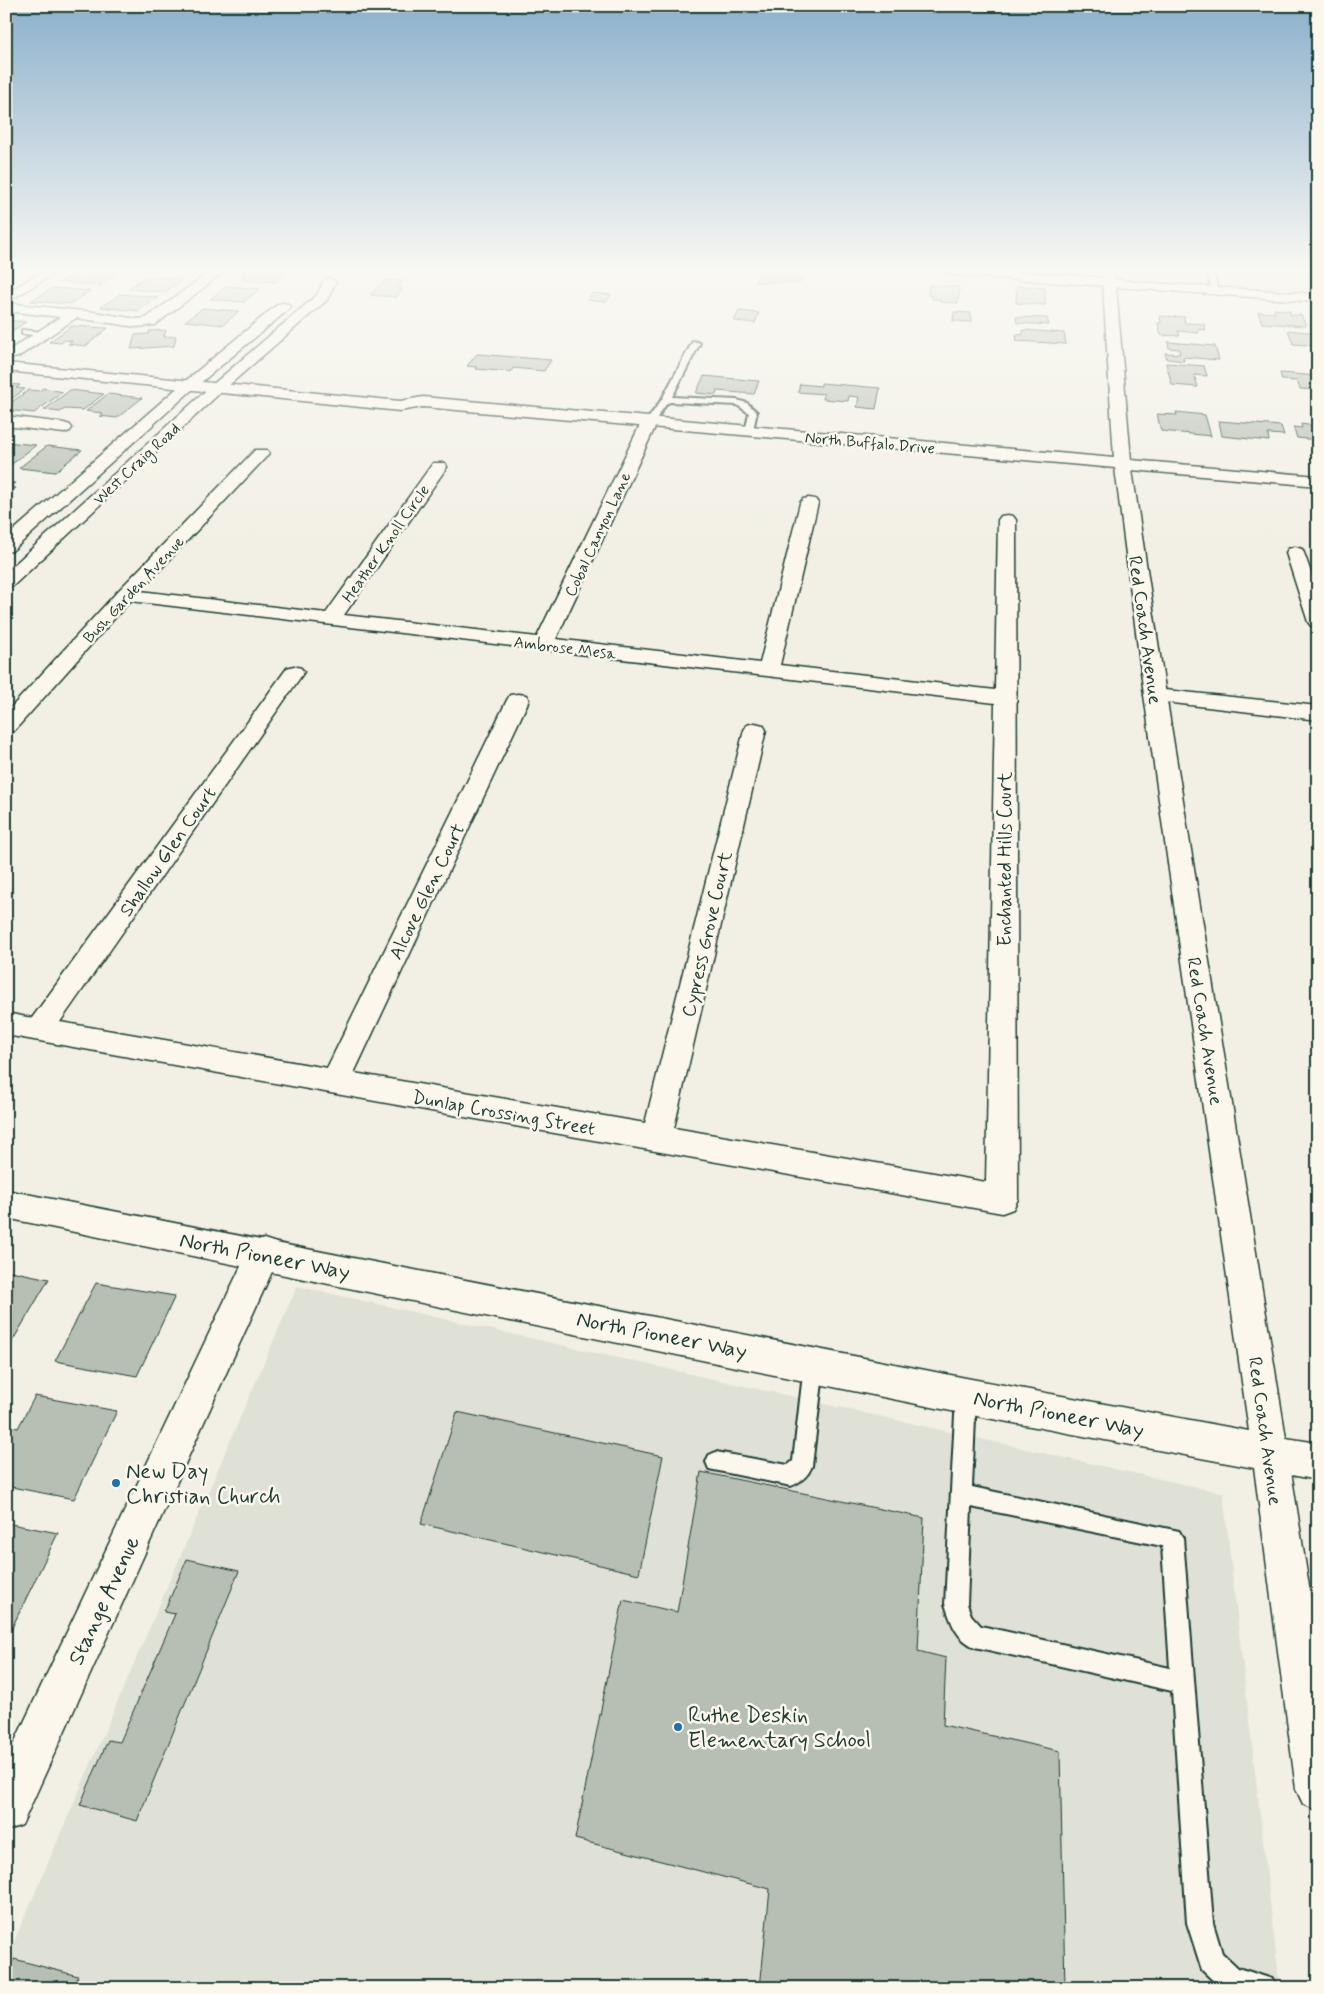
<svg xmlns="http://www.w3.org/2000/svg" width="1324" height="1994" viewBox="0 0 1324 1994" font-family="Mynerve,sans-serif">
	<rect width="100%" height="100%" fill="#f2f0e5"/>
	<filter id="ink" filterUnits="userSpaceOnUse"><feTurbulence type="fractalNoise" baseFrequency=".02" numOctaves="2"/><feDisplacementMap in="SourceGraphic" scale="10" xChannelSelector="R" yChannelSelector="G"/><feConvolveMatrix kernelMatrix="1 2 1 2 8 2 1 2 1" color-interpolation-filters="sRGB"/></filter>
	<g filter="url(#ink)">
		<!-- built -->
		<path fill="#e0e1d6" d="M1118 271H1318V292L1118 278Z
			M297 1286 1223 1493 1280 1988H6V1960Z"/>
		<!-- building -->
		<path fill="#b7beb3" stroke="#1f3d34" d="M81 271H93L117 273 99 286 60 282Z
			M246 271H288L275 282 242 280 247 275H241Z
			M759 273 802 276 800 283 755 282Z
			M146 276 183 279 165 292 128 289Z
			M385 280 404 281 397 289H403L396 297 370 295Z
			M929 285 959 287 958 303 940 302V299H932V296L928 295Z
			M227 286 260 289 244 302 210 299Z
			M1017 286 1045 288V305L1016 303Z
			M53 288 90 291 70 304 31 301Z
			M592 293 611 295 606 302 587 300Z
			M120 294 158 297 139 311 101 307Z
			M203 308 239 311 223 325 185 321Z
			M1274 309 1290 311 1291 315H1301L1306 326 1262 323 1258 312 1275 313Z
			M739 311 759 313 755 323 734 321Z
			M954 312 971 313V322L953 321Z
			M1160 316 1184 317 1185 323 1204 324 1206 330 1198 329 1199 333 1178 331 1180 336 1161 335 1158 323H1161Z
			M1016 317 1047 318 1049 325 1017 323Z
			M6 320 26 322 6 335Z
			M72 326 108 328 86 346 68 344 72 341 65 340 61 343 49 342Z
			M166 330 164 337 176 336 174 346 131 349 135 335 149 334V331Z
			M1023 330 1064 333 1066 344 1017 341 1016 334 1023 335Z
			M1288 330 1315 333 1318 346 1293 344Z
			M1168 342 1215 346 1219 360 1183 357 1184 361 1167 359 1165 353 1180 354 1179 349 1169 348Z
			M477 354 551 360 544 371 513 368 511 372 476 369 477 367 467 366Z
			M1166 363 1204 366 1207 376 1194 375 1198 387 1172 385Z
			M1280 373 1318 376V390L1300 389 1297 381 1282 380Z
			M704 376 759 381 754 394 717 391 716 395 696 393Z
			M821 383 880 388 876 409 857 407 859 397 849 396 848 401 823 399 824 394 798 392 800 384 821 386Z
			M6 384 20 385 16 388 25 389 6 403Z
			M43 388 63 392 34 413 6 410V406L29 390 39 391Z
			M70 390 104 394 83 410 65 409 60 412 44 410Z
			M108 394 142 398 117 418 99 416 103 413 86 411Z
			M1176 412 1205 415 1211 436 1161 431 1157 414 1177 415Z
			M1219 421 1281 426 1284 435 1268 434 1269 441 1222 436Z
			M1301 424 1315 426 1318 429V440L1297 438 1293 427 1302 428Z
			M6 442 36 445 7 468Z
			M47 446 82 450 55 472 19 468Z
			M6 482 15 483 10 487 16 488 12 491H6Z
			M6 1270 49 1279 6 1352Z
			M96 1283 175 1296 137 1376 55 1361Z
			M35 1396 117 1411 74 1499 6 1486V1426L18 1428Z
			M457 1412 663 1456 639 1574 421 1524Z
			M701 1472 924 1518 918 1651 946 1658 943 1725 1060 1751 1065 1988H760L770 1889 575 1839 623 1600 677 1612Z
			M6 1523 58 1533 6 1640Z
			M187 1559 239 1571 137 1821 80 1805 108 1740 120 1742 175 1614 164 1612Z
			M14 1959 78 1976 73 1988H6V1977Z"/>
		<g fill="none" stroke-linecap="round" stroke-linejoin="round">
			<defs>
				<path id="lane" d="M1211 273 1214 275 1217 289 1211 288 1208 275Z
					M22 330 43 332 47 334 43 336 25 334H22Z
					M693 341 700 343 672 397 737 400 747 403 757 412 752 434 745 432 749 413 737 405 671 402 667 403 652 425 645 423 662 399Z
					M814 1356 821 1358 824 1365 812 1466C808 1476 801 1482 791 1486L709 1469 706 1462 709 1455 716 1452 788 1465 793 1461 804 1365 807 1358Z
					M966 1386 973 1389 976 1396 972 1487 1179 1531 1183 1538 1213 1923 1222 1953 1238 1968 1272 1979 1276 1988H1221L1202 1970 1187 1923 1172 1691 975 1647C956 1639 951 1622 945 1604L956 1396 959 1389ZM971 1507 1162 1546 1170 1668 981 1626 971 1615 967 1604Z"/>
				<path id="street" d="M43 271H58L6 303V293Z
					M211 271H225L155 325 137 327 76 318 18 357 13 358 6 355 8 351 60 317 6 311V303L93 312 137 319 146 318Z
					M946 271H1009L1108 278 1114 282 1108 286 952 275Z
					M6 416 64 423 70 425 72 428 70 431 64 433 6 426Z
					M649 418 655 420 657 423 556 639 760 663 800 503 803 499 809 498 815 499 818 503 780 665 995 690 998 520 1001 516 1007 515 1013 516 1016 520 1018 1199 1013 1209 1002 1213 6 1035V1013L32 1018 287 668 294 666 301 668 304 672 60 1022 327 1068 507 700 510 695 518 694 526 695 529 700 354 1073 645 1123 744 730 747 725 755 723 763 725 766 730 674 1128 986 1182 995 703 130 601 14 731 6 733V713L118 591 255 450H267L269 453 267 456 140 591 326 613 433 463H445L447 467 344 615 537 637 641 423 643 420Z
					M1295 547 1302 549 1304 553 1318 592V628L1311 626 1308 622 1286 553 1288 549Z
					M1155 689 1318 706V720L1147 700 1144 695 1147 690Z
					M264 1239 276 1243 280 1254 22 1825 6 1831V1760L252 1243Z
					M1270 1434 1283 1439 1288 1452 1318 1644V1811L1303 1804 1296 1789 1252 1452 1257 1439Z"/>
				<path id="secondary" d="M1102 271H1114L1115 279 1137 282 1318 294V302L1116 287 1131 460 1318 476V486L1132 470 1166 695 1286 1438 1318 1443V1480L966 1414 6 1218V1190L966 1378 1249 1431 1144 695 1115 468 423 407 400 411 6 371V363L400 401 423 397 1114 458Z"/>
				<path id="primary" d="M330 278 336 282 327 300 221 392 13 586 6 588V572L211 386 317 295 325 279Z
					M283 303 288 304 290 307 288 310 193 389 12 551 6 552V537L183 383 278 304Z"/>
			</defs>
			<!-- lane casing -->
			<use href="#lane" stroke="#1f3d34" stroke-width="4"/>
			<!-- street casing -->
			<use href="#street" stroke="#1f3d34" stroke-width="3"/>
			<!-- secondary casing -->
			<use href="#secondary" stroke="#1f3d34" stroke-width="3"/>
			<!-- primary casing -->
			<use href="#primary" stroke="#1f3d34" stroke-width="3"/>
			<!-- lane -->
			<use href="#lane" fill="#fbf7ec" fill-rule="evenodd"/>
			<!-- street -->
			<use href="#street" fill="#fbf7ec" fill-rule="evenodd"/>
			<!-- secondary -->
			<use href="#secondary" fill="#fbf7ec" fill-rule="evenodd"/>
			<!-- primary -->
			<use href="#primary" fill="#fbf7ec" fill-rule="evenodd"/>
		</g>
	</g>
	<!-- sky -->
	<linearGradient id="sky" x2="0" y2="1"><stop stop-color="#8cb0cc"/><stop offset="0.49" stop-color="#f9f8f3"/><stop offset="1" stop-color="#f9f8f3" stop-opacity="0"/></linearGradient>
	<rect width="1324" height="550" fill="url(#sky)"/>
	<!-- markers -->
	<g fill="#1f6fb2" stroke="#fbf7ec" stroke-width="2">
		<circle cx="116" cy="1483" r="5"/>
		<circle cx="678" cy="1727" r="5"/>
	</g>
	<g text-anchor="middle" stroke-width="5" stroke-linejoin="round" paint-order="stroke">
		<!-- far-street labels -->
		<g font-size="16" fill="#1f3d34" stroke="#fbf7ec">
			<text transform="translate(870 442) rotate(5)" y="6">North Buffalo Drive</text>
			<text transform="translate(136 463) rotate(-43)" y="6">West Craig Road</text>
			<text transform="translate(597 534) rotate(-65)" y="6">Cobal Canyon Lane</text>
			<text transform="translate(385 543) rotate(-55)" y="6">Heather Knoll Circle</text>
			<text transform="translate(133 589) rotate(-47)" y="6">Bush Garden Avenue</text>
			<text transform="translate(565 647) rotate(7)" y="6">Ambrose Mesa</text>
		</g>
		<!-- street labels -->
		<g font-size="19" fill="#1f3d34" stroke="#fbf7ec">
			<text transform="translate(1146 630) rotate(82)" y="7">Red Coach Avenue</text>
			<text transform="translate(167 851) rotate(-55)" y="7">Shallow Glen Court</text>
			<text transform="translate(1004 859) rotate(-90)" y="7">Enchanted Hills Court</text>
			<text transform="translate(426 891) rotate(-64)" y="7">Alcove Glen Court</text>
			<text transform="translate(706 934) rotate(-77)" y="7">Cypress Grove Court</text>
			<text transform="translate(1206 1031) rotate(81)" y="7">Red Coach Avenue</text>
			<text transform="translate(504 1112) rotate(10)" y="7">Dunlap Crossing Street</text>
			<text transform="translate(1266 1431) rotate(82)" y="7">Red Coach Avenue</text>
		</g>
		<!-- near-street labels -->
		<g font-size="22" fill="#1f3d34" stroke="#fbf7ec">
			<text transform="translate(265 1255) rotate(11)" y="8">North Pioneer Way</text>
			<text transform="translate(662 1334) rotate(11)" y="8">North Pioneer Way</text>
			<text transform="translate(1059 1413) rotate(11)" y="8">North Pioneer Way</text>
			<text transform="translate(103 1600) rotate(-65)" y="8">Stange Avenue</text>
		</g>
		<!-- near-poi labels -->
		<g font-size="22" fill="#1f3d34" stroke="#fbf7ec" text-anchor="start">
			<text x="126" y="1478">New Day<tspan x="126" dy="25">Christian Church</tspan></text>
			<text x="688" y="1722">Ruthe Deskin<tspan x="688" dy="25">Elementary School</tspan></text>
		</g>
	</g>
	<!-- margin -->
	<rect width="1324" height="1994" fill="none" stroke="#fbf7ec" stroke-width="25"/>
	<rect x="12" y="12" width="1299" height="1969" fill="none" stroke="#1f3d34" stroke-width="2" filter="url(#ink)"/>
</svg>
